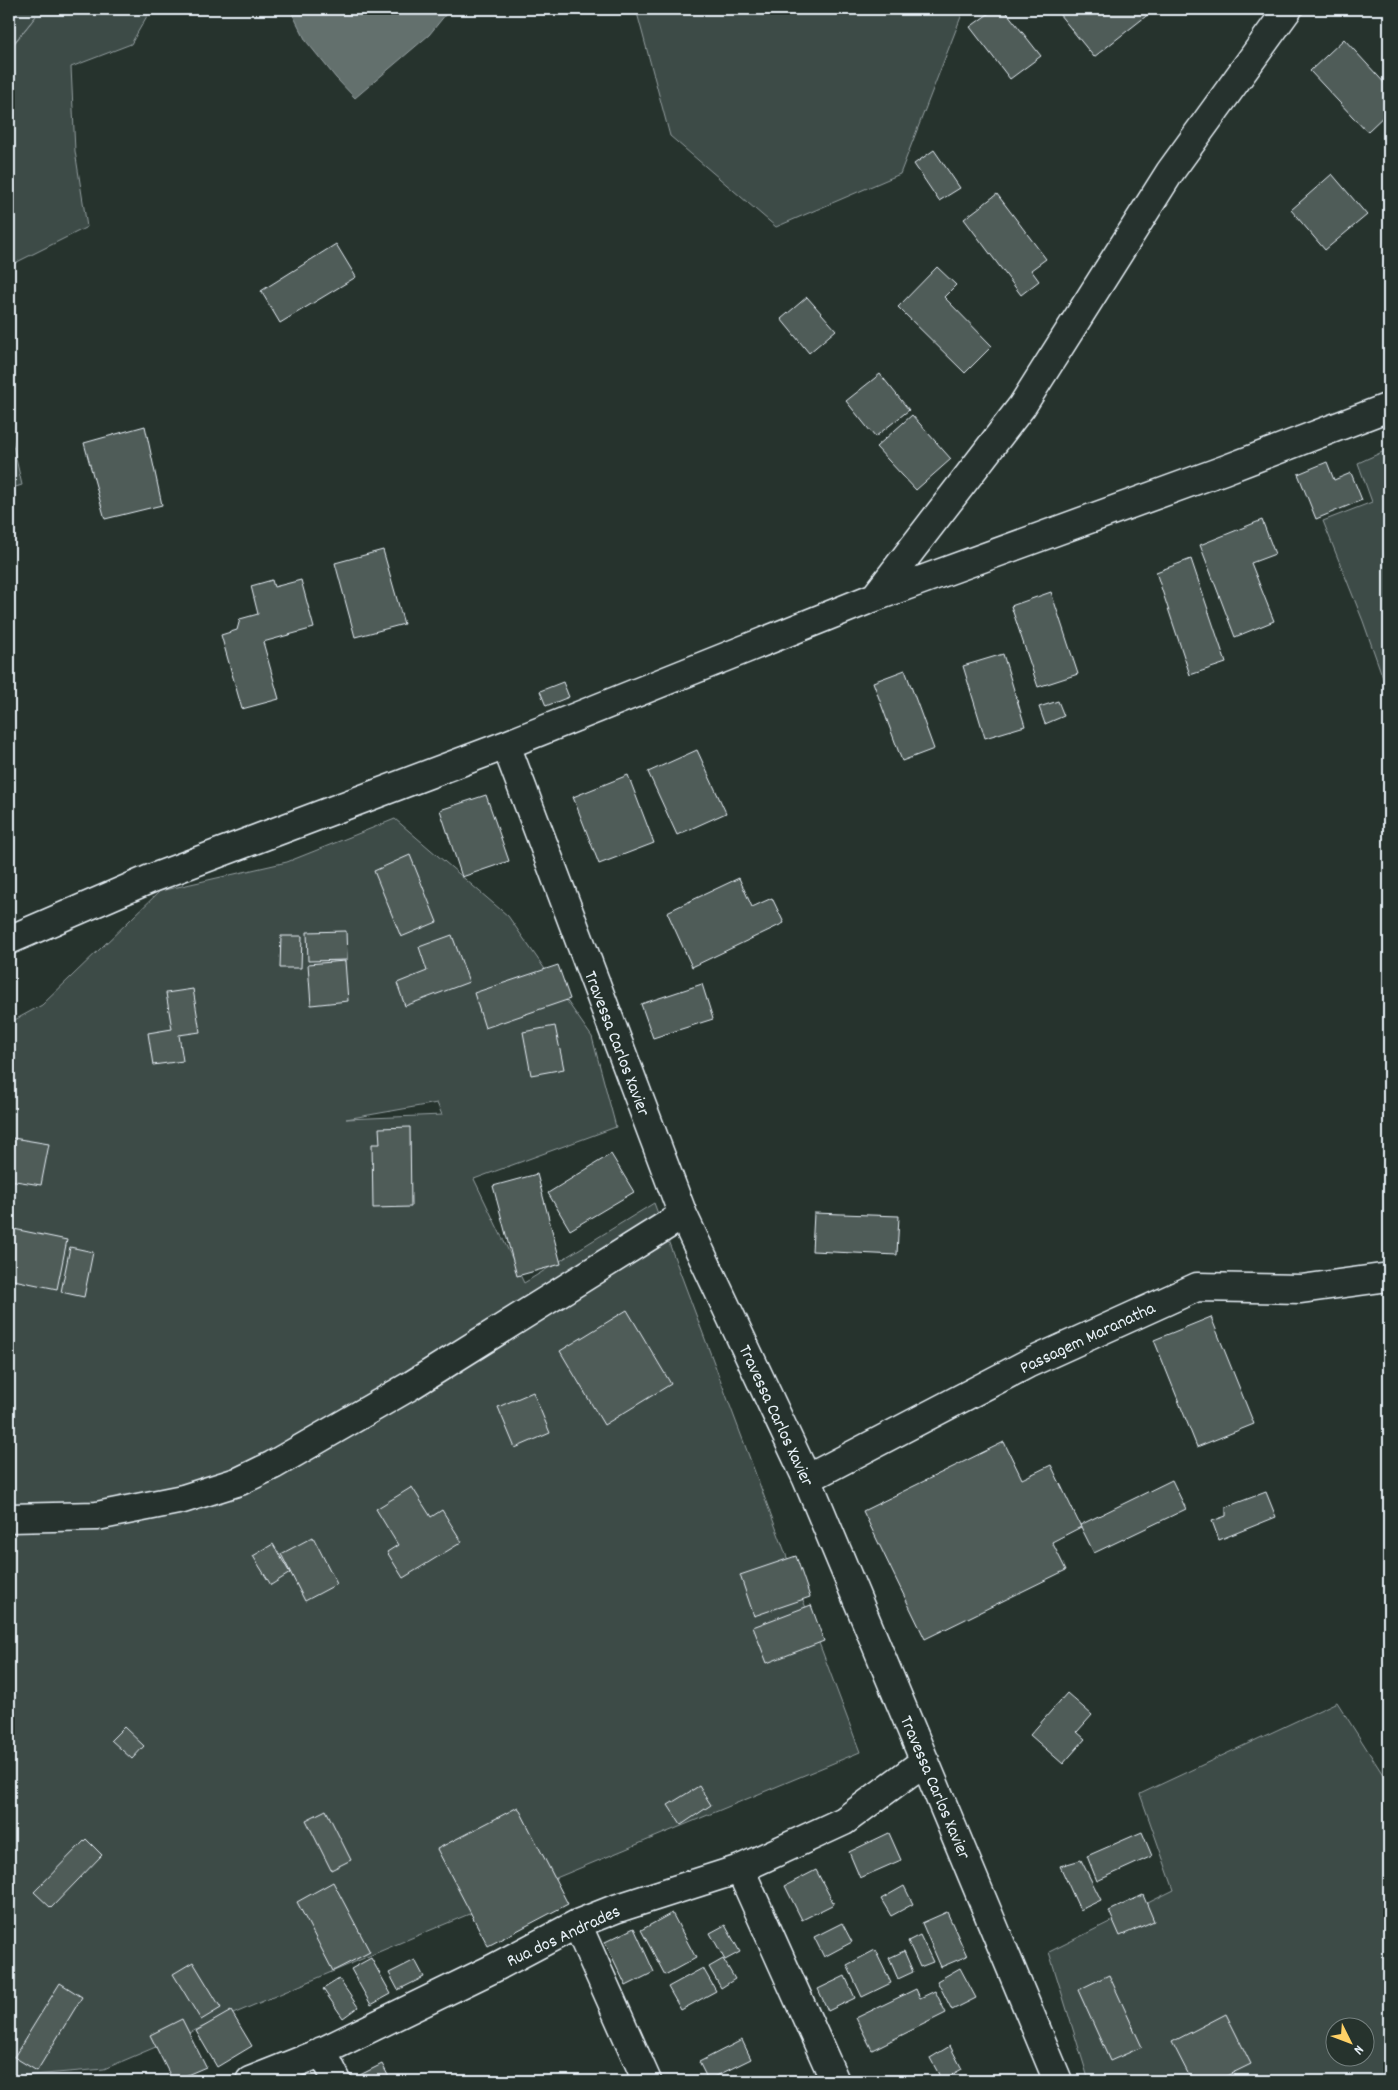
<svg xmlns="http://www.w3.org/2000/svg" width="1398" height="2090" viewBox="0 0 1398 2090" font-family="Dekko,sans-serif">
	<rect width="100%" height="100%" fill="#26332d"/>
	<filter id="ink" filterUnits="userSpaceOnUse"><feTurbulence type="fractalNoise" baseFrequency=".02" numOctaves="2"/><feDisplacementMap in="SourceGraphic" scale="10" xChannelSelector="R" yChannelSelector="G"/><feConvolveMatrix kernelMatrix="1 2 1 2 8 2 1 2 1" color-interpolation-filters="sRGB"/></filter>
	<g filter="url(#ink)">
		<!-- green -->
		<path fill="#3e4b47" stroke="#939ea0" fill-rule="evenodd" d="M9 9H151L131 44 71 67 75 151 87 227 9 266V50L36 16 9 49Z
			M636 9H964L900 174 776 227 670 136Z
			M9 428 22 485 9 489Z
			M1389 449V695L1363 621 1323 521 1372 502 1358 463Z
			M395 819 508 916 592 1037 616 1127 474 1179 524 1283 654 1203 860 1752 409 1939 104 2069 9 2077V1023L42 1005 160 891 287 862ZM437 1103 442 1115 346 1119Z
			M1337 1702 1387 1781 1389 1780V2081H1089L1049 1952 1174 1890 1140 1794ZM1336 2028H1366V2058H1336Z"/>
		<!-- water -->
		<path fill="#636f6d" stroke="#98a3a5" d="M290 9H450L429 35 355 98 336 78 306 41Z"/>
		<!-- building -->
		<path fill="#505c59" stroke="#e8f1f8" d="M995 9H1004L1041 56 1010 79 970 27Z
			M1055 9H1146L1150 13 1094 57Z
			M1344 39 1389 88V111L1367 132 1310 71Z
			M934 150 960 188 939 201 914 164Z
			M1332 174 1367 215 1325 250 1291 210Z
			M997 194 1046 259 1031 270 1039 281 1021 295 964 219Z
			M336 244 356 277 280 323 261 291Z
			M937 267 956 285 944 297 992 346 965 373 898 307Z
			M807 297 836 330 809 353 781 319Z
			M880 374 909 410 875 437 846 401Z
			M912 415 951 459 916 490 876 447Z
			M145 426 162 505 105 519 84 443Z
			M1327 462 1334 480 1351 473 1362 500 1316 519 1298 474Z
			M1262 520 1275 554 1251 563 1274 621 1235 637 1200 545Z
			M383 550 404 624 355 637 335 563Z
			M1191 559 1226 663 1190 675 1156 572Z
			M272 580 274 587 301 580 314 628 263 642 279 699 242 709 221 635 237 630 240 619 258 614 251 586Z
			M1051 592 1078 674 1038 687 1011 606Z
			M1003 654 1025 726 985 738 963 666Z
			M905 670 934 749 902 761 873 682Z
			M563 682 569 697 546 706 540 691Z
			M1058 701 1064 716 1045 724 1039 707Z
			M697 750 726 813 677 835 648 772Z
			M628 775 654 843 599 864 573 797Z
			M486 795 509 861 462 877 440 810Z
			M410 855 437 922 401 937 374 871Z
			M739 878 752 907 772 898 784 923 692 967 667 912Z
			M346 931 347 960 308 961 307 932Z
			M452 935 469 982 405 1006 397 983 427 971 419 947Z
			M281 936H302L301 968H280Z
			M345 961 348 1001 311 1005 308 964Z
			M558 965 570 999 485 1028 474 993Z
			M702 984 713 1019 653 1038 641 1004Z
			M193 989 200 1032 179 1035 183 1061 153 1065 148 1033 172 1029 166 993Z
			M555 1026 564 1069 531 1075 523 1032Z
			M410 1127 411 1207 373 1208 372 1144H380L379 1128Z
			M13 1138 49 1144 41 1185 9 1180V1161Z
			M611 1154 634 1192 570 1230 548 1193Z
			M537 1174 561 1264 517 1276 493 1186Z
			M814 1213 899 1216 897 1255 812 1251Z
			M9 1228 67 1240 57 1289 9 1279Z
			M70 1247 93 1252 84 1297 61 1292Z
			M627 1310 671 1384 604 1425 560 1351Z
			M1211 1317 1254 1424 1197 1447 1154 1340Z
			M533 1392 550 1433 515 1448 498 1407Z
			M1004 1442 1022 1479 1051 1465 1081 1527 1052 1542 1066 1570 925 1639 863 1511Z
			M1172 1480 1186 1509 1094 1553 1080 1525Z
			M412 1487 431 1517 442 1510 462 1542 403 1578 387 1552 398 1545 376 1509Z
			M1266 1492 1276 1517 1219 1540 1212 1521 1226 1516V1507Z
			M313 1537 337 1584 305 1601 281 1554Z
			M273 1544 290 1573 271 1585 253 1556Z
			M796 1556 810 1597 754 1616 740 1575Z
			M811 1605 824 1641 767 1663 753 1627Z
			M1067 1693 1092 1715 1077 1732 1085 1739 1063 1764 1030 1735Z
			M124 1727 144 1746 132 1759 111 1740Z
			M699 1786 711 1805 681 1825 668 1805Z
			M518 1807 568 1904 488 1946 437 1849Z
			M326 1810 351 1860 331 1870 306 1820Z
			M1142 1832 1152 1856 1097 1881 1087 1856Z
			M889 1833 901 1860 860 1878 849 1852Z
			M86 1839 102 1855 51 1908 34 1892Z
			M1081 1860 1101 1900 1080 1910 1060 1866Z
			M816 1870 834 1904 802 1920 785 1886Z
			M333 1882 370 1952 333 1971 297 1902Z
			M904 1886 913 1904 891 1916 881 1899Z
			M1143 1895 1154 1921 1120 1936 1109 1911Z
			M947 1912 967 1956 941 1967 922 1923Z
			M672 1913 696 1958 665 1975 641 1930Z
			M842 1923 852 1942 824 1957 814 1937Z
			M725 1925 740 1952 725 1960 710 1933Z
			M634 1928 654 1972 626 1986 605 1942Z
			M920 1935 933 1962 920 1967 908 1941Z
			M875 1950 891 1983 862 1997 847 1965Z
			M904 1951 913 1972 898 1979 889 1958Z
			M371 1958 391 1994 371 2005 351 1969Z
			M723 1959 735 1979 721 1988 709 1967Z
			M415 1960 424 1977 398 1990 389 1973Z
			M193 1962 221 2008 201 2020 173 1974Z
			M703 1968 716 1991 681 2010 668 1987Z
			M960 1968 976 1998 952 2010 937 1981Z
			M1109 1975 1142 2047 1110 2061 1078 1990Z
			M845 1976 855 1998 828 2011 818 1989Z
			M339 1979 358 2007 343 2018 323 1989Z
			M60 1983 82 1997 37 2071 14 2057Z
			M916 1989 920 1998 935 1991 946 2013 872 2050 856 2018Z
			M231 2011 252 2046 217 2067 196 2031Z
			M1226 2014 1251 2064 1216 2081H1192L1172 2042Z
			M182 2019 206 2067 173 2081 150 2035Z
			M742 2040 751 2059 708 2080 699 2062Z
			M950 2046 962 2069 942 2080 930 2058Z
			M382 2064 391 2081H361L358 2076Z"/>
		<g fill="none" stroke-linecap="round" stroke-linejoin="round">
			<defs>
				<path id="minor" d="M875 597 1022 406 1170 172 1288 9
					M506 745 683 1215 807 1479 1058 2081
					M9 940 150 879 506 745 875 597 1224 470 1389 407
					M807 1479 1027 1364 1197 1287 1301 1289 1389 1277
					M9 1518 97 1516 183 1499 240 1481 273 1465 410 1386 683 1215
					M740 1869 835 2081
					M577 1924 647 2081
					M322 2051 337 2081
					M250 2081 313 2056 494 1968 577 1924 615 1909 740 1869 844 1821 925 1761"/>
			</defs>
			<!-- minor casing -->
			<use href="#minor" stroke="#e8f1f8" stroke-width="31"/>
			<!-- minor -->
			<use href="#minor" stroke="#26332d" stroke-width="28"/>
		</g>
	</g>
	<g text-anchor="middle" stroke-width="4" stroke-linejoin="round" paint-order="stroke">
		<!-- street labels -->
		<g font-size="18" fill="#e8f1f8" stroke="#26332d">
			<text transform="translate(618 1043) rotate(69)" y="6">Travessa Carlos Xavier</text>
			<text transform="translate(1087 1337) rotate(-25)" y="6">Passagem Maranatha</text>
			<text transform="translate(777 1415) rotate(65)" y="6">Travessa Carlos Xavier</text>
			<text transform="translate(936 1787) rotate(67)" y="6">Travessa Carlos Xavier</text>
			<text transform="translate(563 1935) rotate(-25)" y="6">Rua dos Andrades</text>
		</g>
	</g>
	<!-- margin -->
	<rect width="1398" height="2090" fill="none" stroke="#26332d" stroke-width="30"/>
	<rect x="15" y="15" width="1368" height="2060" fill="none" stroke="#e8f1f8" stroke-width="2" filter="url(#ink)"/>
	<!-- north arrow -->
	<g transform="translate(1350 2042) rotate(132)"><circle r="24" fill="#26332d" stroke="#747f7e"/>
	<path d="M0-4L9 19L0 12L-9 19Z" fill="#ffd166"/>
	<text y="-8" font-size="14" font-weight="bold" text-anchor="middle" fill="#e8f1f8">N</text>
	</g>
</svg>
